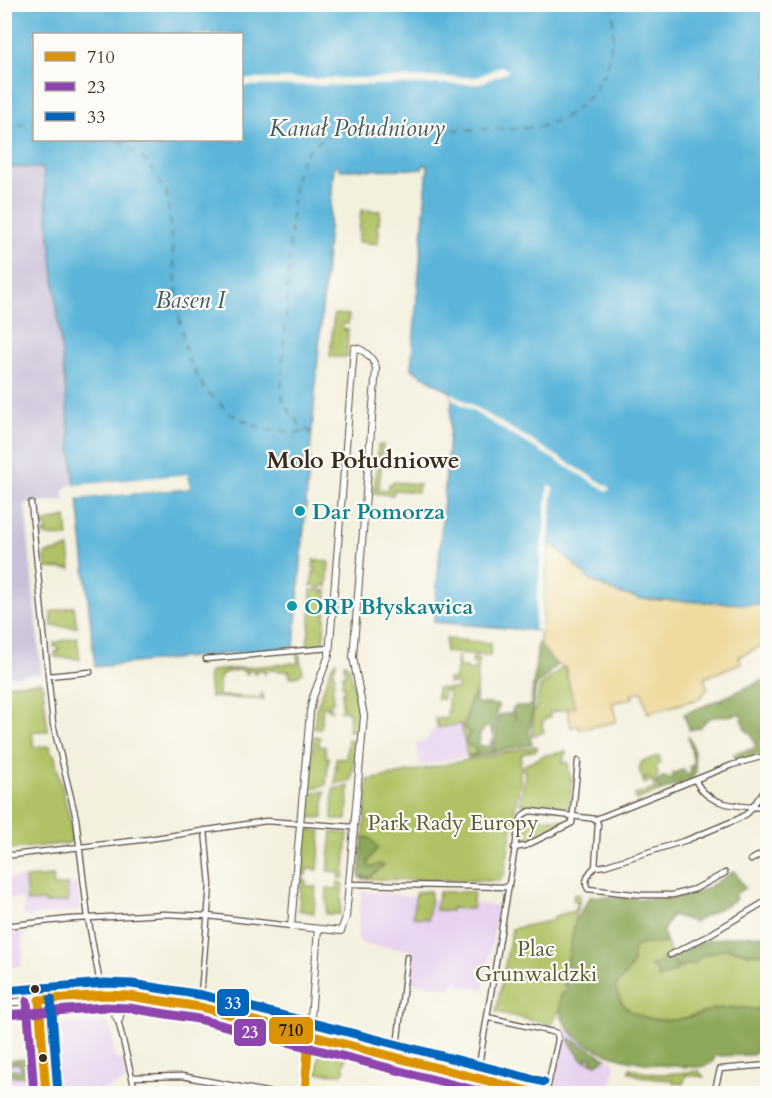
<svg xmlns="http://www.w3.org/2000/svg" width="772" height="1098" viewBox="0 0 772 1098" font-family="Cardo,serif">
	<rect width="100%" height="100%" fill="#fdfcf7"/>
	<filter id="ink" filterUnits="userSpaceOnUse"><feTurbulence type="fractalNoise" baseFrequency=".0167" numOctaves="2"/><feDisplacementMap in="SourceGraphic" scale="12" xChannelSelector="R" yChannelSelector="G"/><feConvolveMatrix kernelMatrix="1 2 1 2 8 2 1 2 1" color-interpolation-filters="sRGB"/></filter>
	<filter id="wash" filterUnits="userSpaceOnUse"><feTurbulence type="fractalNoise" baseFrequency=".008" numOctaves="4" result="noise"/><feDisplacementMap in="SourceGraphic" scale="24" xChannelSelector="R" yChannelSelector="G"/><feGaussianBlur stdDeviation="1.35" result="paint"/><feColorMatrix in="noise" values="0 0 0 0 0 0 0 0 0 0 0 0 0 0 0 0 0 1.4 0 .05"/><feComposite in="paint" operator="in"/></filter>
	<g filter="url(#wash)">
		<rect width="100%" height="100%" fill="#f4f0de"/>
		<!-- built -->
		<path fill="#e7d2ef" d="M461 724 467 756 420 766 416 744 426 741 434 729Z
			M54 875 55 886 77 884 80 911 24 917 23 899 5 898V879Z
			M362 891 498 906 484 989 458 985 459 981 455 980 452 982V987L407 983 410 950 362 944 357 936Z
			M23 932 22 946 24 950 21 967 5 966V933Z
			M568 1020 590 1048 615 1062 610 1093H575L552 1087Z
			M106 1022 108 1024 112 1037 115 1060 122 1059 127 1081 104 1090V1093H56L51 1025Z
			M34 1060 37 1093 5 1094V1062Z"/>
		<!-- industrial -->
		<path fill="#c8bfd8" d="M5 167H43L75 485H70L64 490 65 500 25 504 41 672 39 674 5 677Z"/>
		<!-- green -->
		<path fill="#b0c265" stroke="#767642" stroke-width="1.5" d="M361 210 380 211 379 224H377V229L379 230 378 244 358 242Z
			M334 314 349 315 348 324 344 323 342 327 344 330 348 329 347 357H330Z
			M378 445H383L379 489 388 490 389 484H392L393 482 419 484 418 492 394 490 393 495 374 493Z
			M66 517 68 537 44 536 43 532H47V527H43L42 523Z
			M69 548 71 569 46 568 45 554Z
			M314 559 315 562H317L318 560 329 562 327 589 326 585H323L322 588H316V584H313L311 587 313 572H316V569L313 568Z
			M311 590 327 591 323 645 307 646 310 623Z
			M74 606 77 627 52 626 51 612Z
			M77 637 80 659 55 657V652H59L58 647H54V643Z
			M446 639 491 643 490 656 445 652Z
			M297 654H299L303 672 296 677H290L289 671 266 670 265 674 263 670H257V673L254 674 253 670H249L248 674 244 673V670C237 669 232 672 224 673L220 677 218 694 221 696 261 698 262 694 264 699 210 697 208 674H210V671L293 663 295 664 298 663Z
			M457 657H458L459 667H467V670L472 671 473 668H477V664L472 663 473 658 479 659 476 693 467 711 466 725 464 726 470 733 467 737 475 747 476 754 467 756 461 724 438 728 435 718 447 719 449 691H444L443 699H437V688L457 689 458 684 448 683V679H455Z
			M336 662 333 674 335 675 332 691 334 692 333 702H331L330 708 333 710 328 709V706H323L321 729H314L316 709 332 666Z
			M344 663 349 666 358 704 357 732 348 731 350 712 340 711 342 709V692H344V686L342 685 343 675H345Z
			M564 666 575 707 549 713 550 717 545 719 542 724 544 732 532 736 533 713 536 708 540 687Z
			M42 682 48 731 32 732 34 747 50 746 51 753 54 754 70 821 72 840 69 843 5 850V685Z
			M314 736 320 737 319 746 325 747 326 757H329L326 785 311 789 309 788Z
			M348 739 356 740 352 780 335 784 336 758 346 759Z
			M537 746V750L524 753 521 756 520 781 504 876 499 881 362 879 360 877 368 780Z
			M566 751 562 763 568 762 570 778 573 779 569 810 520 804 525 772 523 770V766L543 756Z
			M659 756 660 762 656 766 658 774 655 781 661 791 636 800 635 795 655 789 652 780 644 784 643 780 651 777 642 778 639 768 642 761Z
			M349 786 347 820H332L333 789Z
			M325 791 323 818 307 817 309 794Z
			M530 817 564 820 565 823 525 841 528 821Z
			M306 830 321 831 318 870 307 869 306 875H302Z
			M332 832 348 834 344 878H339V872L328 871Z
			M53 876 54 886 67 885 68 901 45 904V901L27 902 25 878Z
			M301 879 306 880V886L316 887 314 913 299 910Z
			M338 882 343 883 340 914H326L327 888 338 889Z
			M430 891 431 894 428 919 413 917 416 892Z
			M439 892H472L474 894 472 909 451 908V911L436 910Z
			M574 894 580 895 578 909 574 916 576 918 559 1012 553 1021V1023L550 1025 496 1012 512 929 554 920V916L574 911 578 901 573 900Z
			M667 943 671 957 679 965 677 968 650 967 657 970 659 979C682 970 699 952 724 949 733 949 740 952 748 954 754 954 761 954 767 953V1010C753 1009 735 1006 721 1008 703 1011 688 1019 670 1020 652 1022 613 1012 616 988 617 978 627 969 633 961L632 954 635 947 645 944Z
			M321 1049 347 1054 343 1067 345 1069 342 1074 317 1073 319 1053Z
			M630 1068C654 1078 674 1073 699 1071L704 1077 686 1075 683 1084 673 1083V1080C658 1079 644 1079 629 1072Z"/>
		<!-- forest -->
		<path fill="#8ca85a" stroke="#64693c" stroke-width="1.5" d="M538 643 557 665 536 686 529 733 532 744 467 758 476 754 475 747 468 746 466 740 470 733 464 727 470 701 476 693V703L498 705 494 736 490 727H486L480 734 479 745 490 747 491 741 494 739 493 751 495 750 499 715 513 713 517 720 512 710 516 706 527 707 531 704Z
			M767 678V735L762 732 767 745V752L765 753 738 762 733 754 756 748 751 733 745 730 741 714 709 718 699 728 689 730 684 714 716 701H724L719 700Z
			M688 736 693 746 696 771 692 779 661 791 657 782 662 777 673 778 672 774 684 769 686 775 691 773 689 767 694 764Z
			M368 837 378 847 368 862V866L371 867 379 864 384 865 371 876 362 879 365 876 360 878 359 875 363 839Z
			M734 871 745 888 735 894 736 898 734 901 694 922 672 915 663 931 667 943 645 944 635 947C632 953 634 955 633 961 632 970 621 979 616 986 619 1018 659 1024 686 1018 698 1016 709 1010 721 1008 736 1006 753 1009 767 1010V1045H761L753 1055 715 1056 713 1062C702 1070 687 1067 674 1066 639 1065 550 1051 561 995L566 991 565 973 576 918 591 896C621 897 660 902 689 895 705 891 720 880 734 871Z
			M767 935V953H747L735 949H724L701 956 695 964 684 965 659 979 657 970 650 966 665 959 677 967 679 965 668 958 705 941 737 936Z
			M569 1038 606 1058 597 1064 590 1062 593 1058 588 1056V1061L582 1060 569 1041Z
			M33 1058 35 1075 5 1077 6 1071 14 1069 20 1071 22 1069 18 1063 6 1065 5 1061Z"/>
		<!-- sand -->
		<path fill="#eeda9e" stroke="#94825e" stroke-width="1.5" d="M548 543 558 549 590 580 614 592 641 599 767 605V644L739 656 741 663 704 678 708 689 698 699 648 713 642 691 632 694 633 698 612 703 616 719 615 722 580 729 579 726 571 727 567 709 575 707 565 667 557 665 540 645Z"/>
		<!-- water -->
		<path fill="#5bb5d9" stroke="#4b707c" stroke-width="1.5" fill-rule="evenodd" d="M5 5H767V605L641 599 614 592 590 580 558 549 549 543 541 631 434 622 452 399V393L411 369 428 166 424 164 422 169 340 170 339 166 336 165 334 167 294 647 95 667 78 499 190 488 188 474 75 485 43 168 5 167ZM34 34H242V140H34Z"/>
		<!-- pier -->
		<path fill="#f4f0de" d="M501 66 508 70V72L479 84 242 86V79L477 77Z
			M452 393 609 487 610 490 607 491 452 399Z
			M188 474 190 488 76 499 77 496 188 485 187 477 75 488V485Z
			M548 485 553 487 541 631 534 630Z"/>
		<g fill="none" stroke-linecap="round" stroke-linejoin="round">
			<!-- ferry -->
			<path stroke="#465b5f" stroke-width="1.5" stroke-dasharray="8 6" stroke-linecap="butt" d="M4 125 34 124
				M119 140 147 162 167 194 180 321 187 357 205 390 232 415 266 430 311 433
				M312 433C295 422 287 412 281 392L294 183C302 151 313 140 343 131L509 129 540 127 569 115 592 94 607 67 613 36V4"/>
		</g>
	</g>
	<g filter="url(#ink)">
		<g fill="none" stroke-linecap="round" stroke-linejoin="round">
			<defs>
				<path id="minor" d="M31 503 53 724 76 818 88 918 100 984 105 995
					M206 659 329 648
					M48 676 90 672
					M696 781C708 808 743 806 768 808
					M596 819 732 765 768 755
					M514 848 525 846 572 823 578 761
					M4 856 149 839 266 821 354 827
					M751 860 768 850
					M595 867 604 866 687 840 738 819 748 813 768 785
					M595 867C589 872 583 882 588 889L642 895H673L695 889 725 873
					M595 867 598 824 596 819
					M349 884 509 887
					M72 919 164 914 208 916 291 926
					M4 926 70 919
					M670 955 707 936 768 900
					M200 1007 210 885 205 830
					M487 1017 557 1033 558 1040 546 1094
					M118 1020 136 1094
					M396 1056 407 957
					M133 1077 182 1076 277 1094
					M477 1077 518 830C520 821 521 813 531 811L596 819
					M714 1094 720 1069 768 1065"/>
				<path id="tertiary" d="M354 348C363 348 374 359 376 368L353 657 364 716 346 917 341 931 291 926 310 712 313 697 329 655Z
					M105 995 118 1020
					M39 1000 46 1094
					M4 1003 105 995 130 996 200 1007 541 1094
					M119 1020 123 1004 130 996
					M305 1094 318 929
					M475 1094 477 1077"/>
			</defs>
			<!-- minor casing -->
			<use href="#minor" stroke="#57483b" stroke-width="7"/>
			<!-- tertiary casing -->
			<use href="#tertiary" stroke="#57483b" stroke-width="8"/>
			<!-- minor -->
			<use href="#minor" stroke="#fff" stroke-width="4.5"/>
			<!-- tertiary -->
			<use href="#tertiary" stroke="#fff" stroke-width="6"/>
			<defs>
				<path id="bus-1" d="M39 1000 105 995 130 996 200 1007 539 1094
					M39 1000 46 1094
					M305 1094 309 1033"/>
				<path id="bus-2" d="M27 1001 34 1094
					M5 1015 105 1007 129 1008 198 1019 490 1094"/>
				<path id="bus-3" d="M4 991 105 983 132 984 202 995 544 1082
					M51 999 58 1093"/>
			</defs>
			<!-- bus-1 casing -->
			<use href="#bus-1" stroke="#fdfcf7" stroke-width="14"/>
			<!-- bus-2 casing -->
			<use href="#bus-2" stroke="#fdfcf7" stroke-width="14"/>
			<!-- bus-3 casing -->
			<use href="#bus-3" stroke="#fdfcf7" stroke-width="14"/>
			<!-- bus-1 -->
			<use href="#bus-1" stroke="#db9304" stroke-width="9"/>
			<!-- bus-2 -->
			<use href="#bus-2" stroke="#8e44ad" stroke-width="9"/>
			<!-- bus-3 -->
			<use href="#bus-3" stroke="#0065bd" stroke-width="9"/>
		</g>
	</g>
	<!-- markers -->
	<g fill="#0f9aa8" stroke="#fdfcf7" stroke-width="2">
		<circle cx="300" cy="511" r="6"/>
		<circle cx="292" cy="606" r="6"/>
	</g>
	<g fill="#3b2a1e" stroke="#fdfcf7" stroke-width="2">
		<circle cx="35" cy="989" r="5"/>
		<circle cx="43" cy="1058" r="5"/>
	</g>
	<g text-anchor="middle" stroke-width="4.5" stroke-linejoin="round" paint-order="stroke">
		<!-- culture labels -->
		<g font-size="22" font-weight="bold" fill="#0d838f" stroke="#fdfcf7" text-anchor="start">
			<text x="312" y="519">Dar Pomorza</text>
			<text x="304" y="614">ORP Błyskawica</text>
		</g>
		<!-- park labels -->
		<g font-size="22" fill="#5e5833" stroke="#fdfcf7">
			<text x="453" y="830">Park Rady Europy</text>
			<text x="536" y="956">Plac<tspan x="536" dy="25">Grunwaldzki</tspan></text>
		</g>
		<!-- water labels -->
		<g font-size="24" font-style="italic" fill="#465b5f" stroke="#fdfcf7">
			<text x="357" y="136">Kanał Południowy</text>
			<text x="190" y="308">Basen I</text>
		</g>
		<!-- neighbourhood labels -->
		<g font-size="24" font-weight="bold" fill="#3b2a1e" stroke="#fdfcf7">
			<text x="363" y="468">Molo Południowe</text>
		</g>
	</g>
	<g stroke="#fdfcf7" stroke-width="2">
		<rect x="216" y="988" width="34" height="29" rx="6" fill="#0065bd"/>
		<rect x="268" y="1016" width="46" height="29" rx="6" fill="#db9304"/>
		<rect x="233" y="1018" width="34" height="29" rx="6" fill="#8e44ad"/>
	</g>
	<g font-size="16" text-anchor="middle" font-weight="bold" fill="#fff">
		<text x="233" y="1009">33</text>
		<text x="250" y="1038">23</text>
	</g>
	<g font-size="16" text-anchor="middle" font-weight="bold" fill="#111">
		<text x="291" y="1036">710</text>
	</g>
	<!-- margin -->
	<rect width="772" height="1098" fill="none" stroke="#fdfcf7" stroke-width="24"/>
	<!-- legend -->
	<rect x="33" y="33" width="210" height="108" fill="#fdfcf7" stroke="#afa8a0" stroke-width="1.5"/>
	<rect x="45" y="52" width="30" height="9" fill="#db9304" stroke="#afa8a0" stroke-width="1.5"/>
	<text x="87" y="63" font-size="18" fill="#3b2a1e">710</text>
	<rect x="45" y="82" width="30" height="9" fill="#8e44ad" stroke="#afa8a0" stroke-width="1.5"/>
	<text x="87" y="93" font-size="18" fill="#3b2a1e">23</text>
	<rect x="45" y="112" width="30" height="9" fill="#0065bd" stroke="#afa8a0" stroke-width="1.5"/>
	<text x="87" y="123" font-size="18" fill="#3b2a1e">33</text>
</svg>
